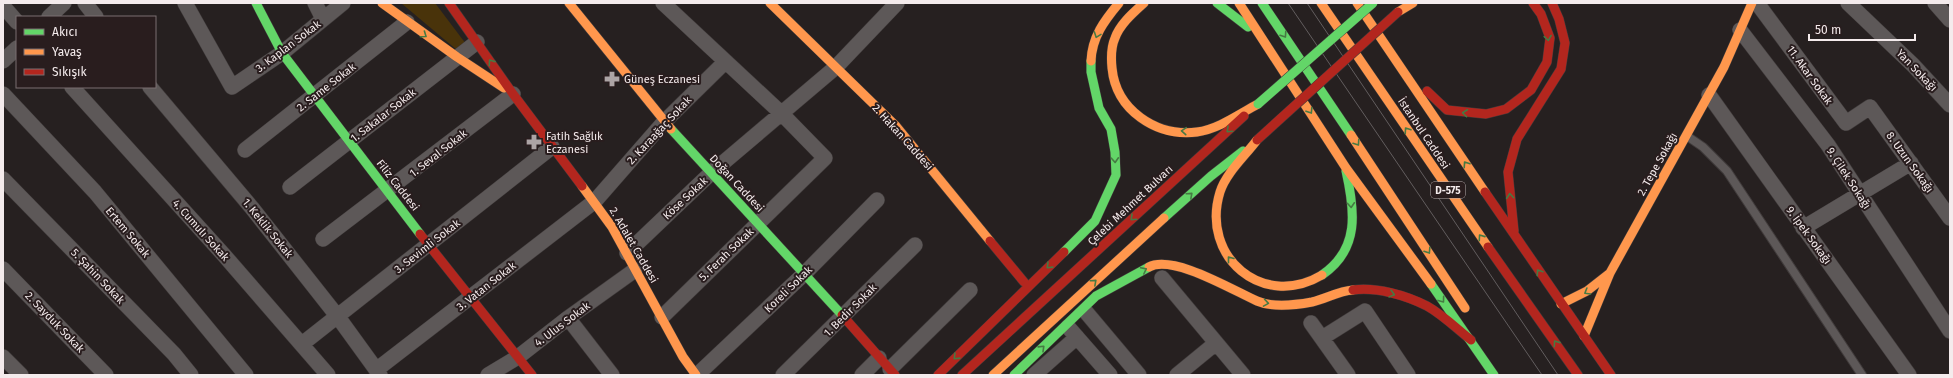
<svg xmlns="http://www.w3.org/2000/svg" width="1953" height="378" viewBox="0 0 1953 378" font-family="'Fira Sans',sans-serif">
	<rect width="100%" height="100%" fill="#262020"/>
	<!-- green -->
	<path fill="#49330a" d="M401 3H435L466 44 457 50Z"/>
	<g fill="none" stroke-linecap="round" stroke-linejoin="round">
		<defs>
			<path id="lane" d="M1687 136 1703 147 1727 171 1862 375"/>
			<path id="street" d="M85 3 96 17
				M185 3 232 87 282 53 343 3
				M315 3 323 19
				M1757 3 1846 123 1870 107 1950 218
				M1848 3 1913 65 1950 105
				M1935 3 1950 20
				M3 6 17 22
				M49 17 64 3
				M1740 30 1828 145 1950 331
				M3 61 17 48
				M72 87 223 254 328 375
				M150 87 252 208 338 317 380 375
				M3 94 95 192 246 375
				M1709 95 1909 375
				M245 150 407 22
				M3 179 174 354 191 375
				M290 187 477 42
				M1803 228 1911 163
				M323 239 513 94
				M627 253 711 173 836 67 897 3
				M3 269 106 375
				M1162 278 1243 375
				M1086 312 1139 375
				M662 317 825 158 781 113 663 3
				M568 318 612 375
				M1311 323 1348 375
				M1068 327 1110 375
				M1322 338 1365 311 1408 375
				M302 344 552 147
				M3 357 21 375
				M890 369 970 290
				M376 370 595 201 664 122 725 62
				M488 375 518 357 568 318 635 270
				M697 375 805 273 877 200
				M783 375 915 245
				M862 375 879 358
				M1034 375 1077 337
				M1177 375 1216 343"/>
			<path id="fast" d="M256 3 282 53 420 234
				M1217 3 1248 27
				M1262 3 1351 135
				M671 129 842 315
				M1164 218 1211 176 1243 151
				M1064 252 1095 221 1116 175 1115 152 1111 129 1099 108 1091 72V61
				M1322 275C1360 249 1355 211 1346 171
				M1431 284 1494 375
				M1014 375 1096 296 1149 267"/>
			<path id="slow" d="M382 3 457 57 504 88
				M569 3 671 129
				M770 3 896 126 990 241
				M1144 3C1133 13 1120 24 1115 38 1111 47 1111 58 1112 68 1116 110 1156 137 1197 132 1219 129 1239 114 1258 104
				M1239 3 1346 168 1431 284
				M1321 3 1488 247
				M1357 3 1485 192
				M1398 12 1413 3
				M1091 61C1092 37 1104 21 1119 3
				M1351 135 1465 308
				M1257 140C1245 156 1226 173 1220 192 1200 257 1263 310 1322 275
				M582 186 612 227 683 357 696 375
				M1149 267C1173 254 1234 291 1257 301 1273 308 1296 305 1312 302 1326 299 1338 291 1353 290
				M1561 304 1587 291 1610 273
				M1584 336 1610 273 1724 67 1752 3
				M993 375 1164 218"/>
			<path id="jam" d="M449 3 513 94 582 186
				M1427 91 1447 110 1486 114 1506 109 1531 90 1547 62 1550 38 1541 14 1533 3
				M1485 192 1611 375
				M1514 231 1508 172 1517 139 1561 69 1565 43 1559 19 1552 3
				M420 234 532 375
				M990 241 1024 282
				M1488 247 1578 375
				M1353 290C1377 287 1405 295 1427 306 1443 315 1457 329 1471 340
				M842 315 895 375
				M938 375 1064 252
				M962 375 1244 116"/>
		</defs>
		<!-- lane casing -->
		<use href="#lane" stroke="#403b3b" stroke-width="10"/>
		<!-- street casing -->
		<use href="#street" stroke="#403b3b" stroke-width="16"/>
		<!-- fast casing -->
		<use href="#fast" stroke="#403b3b" stroke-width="10"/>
		<!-- slow casing -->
		<use href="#slow" stroke="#403b3b" stroke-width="10"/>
		<!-- jam casing -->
		<use href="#jam" stroke="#403b3b" stroke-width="10"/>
		<!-- lane -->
		<use href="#lane" stroke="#5d5858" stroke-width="8"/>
		<!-- street -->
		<use href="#street" stroke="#5d5858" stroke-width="15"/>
		<!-- fast -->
		<use href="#fast" stroke="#63d668" stroke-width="9"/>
		<!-- slow -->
		<use href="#slow" stroke="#ff974d" stroke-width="9"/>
		<!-- jam -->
		<use href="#jam" stroke="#b3261e" stroke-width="9"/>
		<!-- tram -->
		<path stroke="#625d5e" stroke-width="1" d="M1288 3 1542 375
			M1307 3 1558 375"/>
		<defs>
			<path id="fast-bridge" d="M1258 104 1373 3"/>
			<path id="jam-bridge" d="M1257 140 1398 12"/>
		</defs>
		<!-- fast-bridge casing -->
		<use href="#fast-bridge" stroke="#403b3b" stroke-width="10" stroke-linecap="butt"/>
		<!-- jam-bridge casing -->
		<use href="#jam-bridge" stroke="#403b3b" stroke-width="10" stroke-linecap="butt"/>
		<!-- fast-bridge -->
		<use href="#fast-bridge" stroke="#63d668" stroke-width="9"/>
		<!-- jam-bridge -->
		<use href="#jam-bridge" stroke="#b3261e" stroke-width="9"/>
	</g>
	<!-- one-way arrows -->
	<defs><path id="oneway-chevron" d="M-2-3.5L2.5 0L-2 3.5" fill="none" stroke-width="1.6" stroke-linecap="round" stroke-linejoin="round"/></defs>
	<g stroke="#467a43">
		<use href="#oneway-chevron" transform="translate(424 35) rotate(35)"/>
		<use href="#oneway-chevron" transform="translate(1097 35) rotate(110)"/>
		<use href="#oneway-chevron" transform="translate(1284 35) rotate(56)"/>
		<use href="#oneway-chevron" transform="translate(1548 38) rotate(81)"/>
		<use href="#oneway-chevron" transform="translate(491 62) rotate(-125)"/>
		<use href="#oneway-chevron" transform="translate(1310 111) rotate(58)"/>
		<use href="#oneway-chevron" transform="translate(1465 113) rotate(-173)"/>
		<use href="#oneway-chevron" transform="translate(1229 130) rotate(137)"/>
		<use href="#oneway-chevron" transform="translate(1407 130) rotate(-124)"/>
		<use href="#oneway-chevron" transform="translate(1184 131) rotate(-176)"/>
		<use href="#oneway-chevron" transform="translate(1357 143) rotate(56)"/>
		<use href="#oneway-chevron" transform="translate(1115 160) rotate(87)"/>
		<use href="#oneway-chevron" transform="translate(1466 164) rotate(-124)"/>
		<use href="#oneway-chevron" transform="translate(1190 195) rotate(-42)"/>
		<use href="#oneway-chevron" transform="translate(1510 196) rotate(-95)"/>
		<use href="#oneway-chevron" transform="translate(1351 205) rotate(86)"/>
		<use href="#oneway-chevron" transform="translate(1133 218) rotate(137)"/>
		<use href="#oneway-chevron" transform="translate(1481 237) rotate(-125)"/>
		<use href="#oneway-chevron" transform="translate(1428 251) rotate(57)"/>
		<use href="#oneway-chevron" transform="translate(1230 259) rotate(-128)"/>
		<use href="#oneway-chevron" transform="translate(1049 266) rotate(136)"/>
		<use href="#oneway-chevron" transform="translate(1144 270) rotate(-27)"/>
		<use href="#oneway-chevron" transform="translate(1539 272) rotate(-124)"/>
		<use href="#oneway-chevron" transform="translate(1094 282) rotate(-42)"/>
		<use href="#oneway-chevron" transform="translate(1587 292) rotate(149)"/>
		<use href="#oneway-chevron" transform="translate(1392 294) rotate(15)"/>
		<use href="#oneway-chevron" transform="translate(1442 300) rotate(54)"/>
		<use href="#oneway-chevron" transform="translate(1266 303) rotate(9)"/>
		<use href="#oneway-chevron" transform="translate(1556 343) rotate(-125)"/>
		<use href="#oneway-chevron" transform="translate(1042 348) rotate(-44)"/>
		<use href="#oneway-chevron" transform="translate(956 357) rotate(136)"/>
	</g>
	<!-- icons -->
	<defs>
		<symbol id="pharmacy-bare" viewBox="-9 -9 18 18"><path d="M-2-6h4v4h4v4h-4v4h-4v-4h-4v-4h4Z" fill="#aca4a5" stroke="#291d1e" stroke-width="2.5" paint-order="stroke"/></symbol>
	</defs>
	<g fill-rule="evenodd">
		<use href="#pharmacy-bare" x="601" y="68" width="22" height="22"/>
		<use href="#pharmacy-bare" x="523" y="131" width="22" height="22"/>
	</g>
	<g text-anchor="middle" stroke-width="4" stroke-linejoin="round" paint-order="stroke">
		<!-- shield labels -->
		<rect fill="#291d1e" stroke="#b7adae" stroke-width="1" x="1431" y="182" width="34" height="16" rx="3"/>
		<g font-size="10" font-weight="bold" fill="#f4ebec">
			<text x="1448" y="194">D-575</text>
		</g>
		<!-- street labels -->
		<g font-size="11" fill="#f4ebec" stroke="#291d1e">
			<text transform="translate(288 46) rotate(-37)" y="4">3. Kaplan Sokak</text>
			<text transform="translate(1917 70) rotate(46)" y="4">Yan Sokağı</text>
			<text transform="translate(1810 75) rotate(54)" y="4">11. Akar Sokak</text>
			<text transform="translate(326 87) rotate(-38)" y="4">2. Same Sokak</text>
			<text transform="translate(383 115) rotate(-38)" y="4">1. Sakalar Sokak</text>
			<text transform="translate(659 130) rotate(-47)" y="4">2. Karaağaç Sokak</text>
			<text transform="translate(1424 133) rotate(56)" y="4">İstanbul Caddesi</text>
			<text transform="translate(903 137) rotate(48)" y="4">2. Hakan Caddesi</text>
			<text transform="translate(438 153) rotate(-38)" y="4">1. Seval Sokak</text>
			<text transform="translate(1910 162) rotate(54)" y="4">8. Uzun Sokağı</text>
			<text transform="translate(1657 164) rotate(-61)" y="4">2. Tepe Sokağı</text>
			<text transform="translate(1849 178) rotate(57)" y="4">9. Çilek Sokağı</text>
			<text transform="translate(737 183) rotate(47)" y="4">Doğan Caddesi</text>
			<text transform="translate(398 185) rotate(52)" y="4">Filiz Caddesi</text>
			<text transform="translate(685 198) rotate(-43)" y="4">Köse Sokak</text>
			<text transform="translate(1130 205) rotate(-43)" y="4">Çelebi Mehmet Bulvarı</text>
			<text transform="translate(268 228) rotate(51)" y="4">1. Keklik Sokak</text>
			<text transform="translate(201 230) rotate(48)" y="4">4. Cumulı Sokak</text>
			<text transform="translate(128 232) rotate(50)" y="4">Ertem Sokak</text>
			<text transform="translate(1809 235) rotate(54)" y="4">9. İpek Sokağı</text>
			<text transform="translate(634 245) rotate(60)" y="4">2. Adalet Caddesi</text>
			<text transform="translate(427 246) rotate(-38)" y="4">3. Sevimli Sokak</text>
			<text transform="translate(726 254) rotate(-44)" y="4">5. Ferah Sokak</text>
			<text transform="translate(98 276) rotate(46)" y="4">5. Şahin Sokak</text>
			<text transform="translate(486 286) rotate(-38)" y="4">3. Vatan Sokak</text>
			<text transform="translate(788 289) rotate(-44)" y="4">Koreli Sokak</text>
			<text transform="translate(850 310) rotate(-45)" y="4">1. Bedir Sokak</text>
			<text transform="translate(55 322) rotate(46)" y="4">2. Sayduk Sokak</text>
			<text transform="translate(562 324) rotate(-37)" y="4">4. Ulus Sokak</text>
		</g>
		<!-- poi labels -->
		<g font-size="11" fill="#f4ebec" stroke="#291d1e" text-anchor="start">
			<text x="624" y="83">Güneş Eczanesi</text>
			<text x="546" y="140">Fatih Sağlık<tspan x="546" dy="13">Eczanesi</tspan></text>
		</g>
	</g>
	<!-- border -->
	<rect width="1953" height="378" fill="none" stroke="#f4ebec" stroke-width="8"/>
	<!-- legend -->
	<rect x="16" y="16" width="140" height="72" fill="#291d1e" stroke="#7a6f70"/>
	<rect x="24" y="29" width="20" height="6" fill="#63d668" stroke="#7a6f70"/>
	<text x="52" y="36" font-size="12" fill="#f4ebec">Akıcı</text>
	<rect x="24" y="49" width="20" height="6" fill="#ff974d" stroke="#7a6f70"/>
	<text x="52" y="56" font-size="12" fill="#f4ebec">Yavaş</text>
	<rect x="24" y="69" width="20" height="6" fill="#b3261e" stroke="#7a6f70"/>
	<text x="52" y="76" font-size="12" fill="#f4ebec">Sıkışık</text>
	<!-- scale -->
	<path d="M1809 34v6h106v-6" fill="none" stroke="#f4ebec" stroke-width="2"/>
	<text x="1815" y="34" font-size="12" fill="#f4ebec" stroke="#291d1e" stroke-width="3" paint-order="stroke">50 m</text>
</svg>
